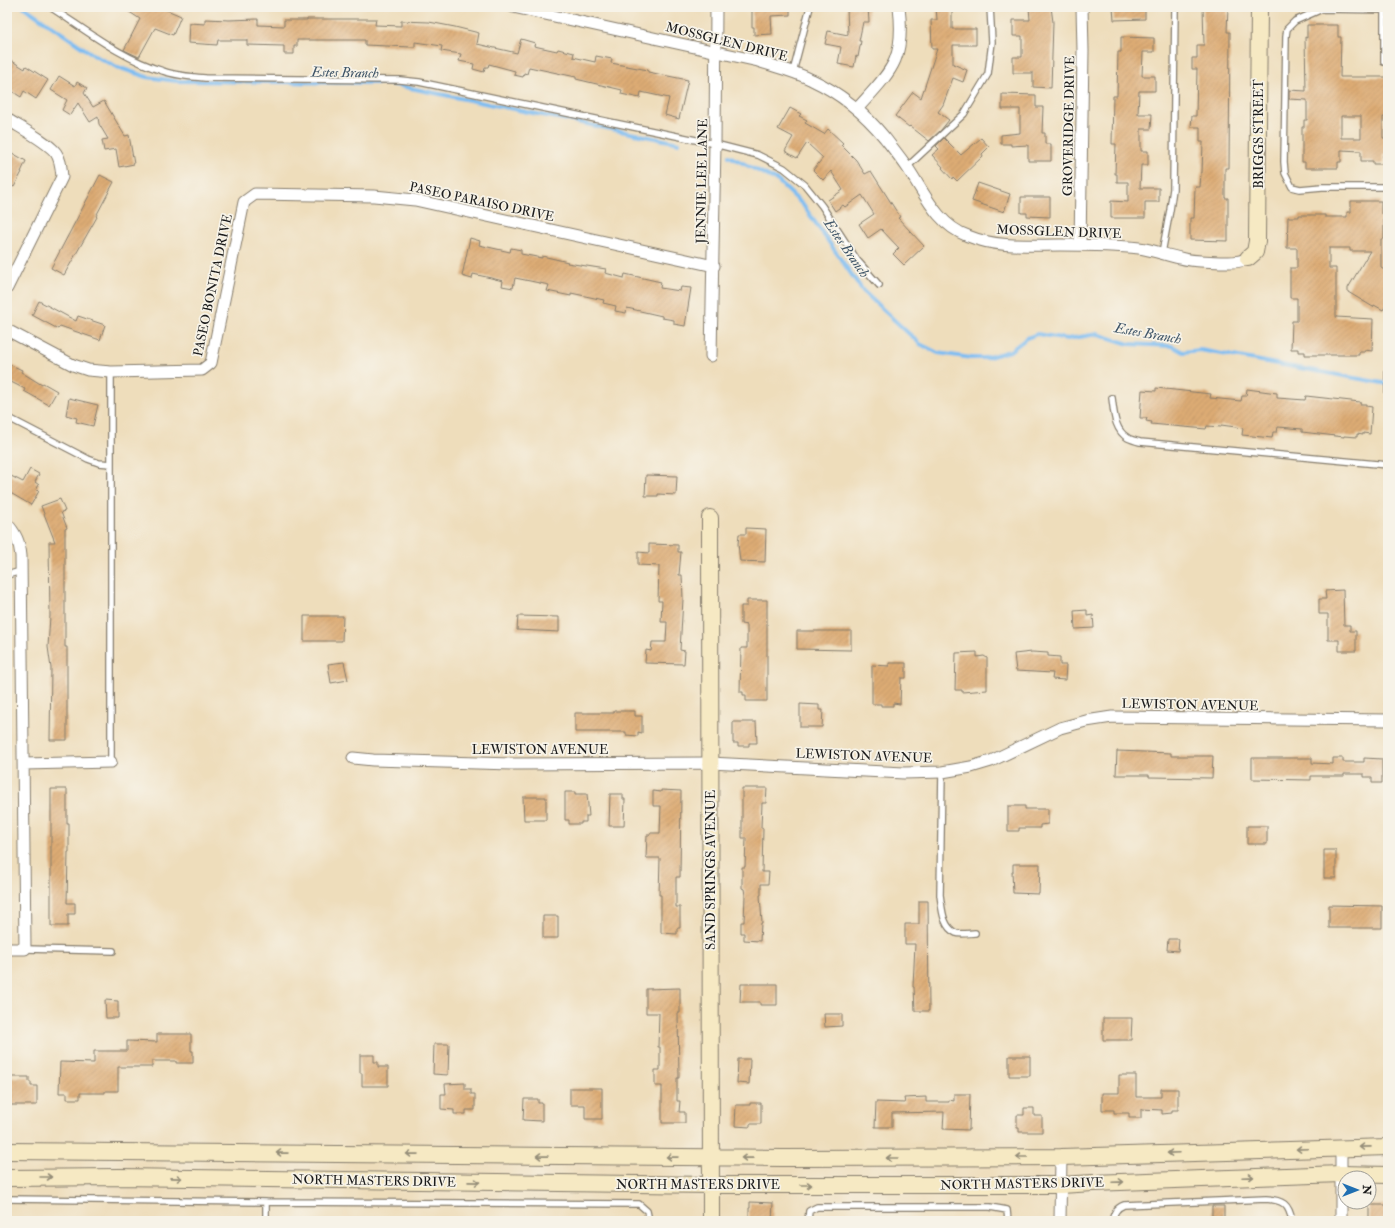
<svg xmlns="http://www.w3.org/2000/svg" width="1395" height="1228" viewBox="0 0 1395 1228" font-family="'IM FELL Double Pica',serif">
	<defs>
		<pattern id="building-hatch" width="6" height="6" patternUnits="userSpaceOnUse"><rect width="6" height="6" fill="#ddac75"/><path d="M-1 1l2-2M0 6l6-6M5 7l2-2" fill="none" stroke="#bd9365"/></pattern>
	</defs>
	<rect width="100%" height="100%" fill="#f7f3e8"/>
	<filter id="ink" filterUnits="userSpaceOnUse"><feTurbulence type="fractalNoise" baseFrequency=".025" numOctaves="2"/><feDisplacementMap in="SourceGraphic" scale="8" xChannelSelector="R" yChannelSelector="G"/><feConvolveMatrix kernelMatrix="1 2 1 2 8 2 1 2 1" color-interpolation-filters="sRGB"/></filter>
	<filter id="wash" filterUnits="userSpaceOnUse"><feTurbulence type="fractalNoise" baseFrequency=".012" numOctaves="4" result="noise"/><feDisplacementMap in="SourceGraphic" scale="16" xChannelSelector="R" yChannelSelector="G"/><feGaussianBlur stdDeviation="0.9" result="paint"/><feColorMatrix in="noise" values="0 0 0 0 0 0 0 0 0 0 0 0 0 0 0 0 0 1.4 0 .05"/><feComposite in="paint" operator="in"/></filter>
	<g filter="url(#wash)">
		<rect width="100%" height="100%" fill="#edb"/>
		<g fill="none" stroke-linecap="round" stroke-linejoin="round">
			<!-- stream -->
			<path stroke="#7ebdf2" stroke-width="4" d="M24 7 95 56 117 67 147 77 177 81 386 83 679 143
				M729 156 778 181 803 205 863 291 920 344 938 353 971 358H985L1010 351 1027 338 1037 334 1068 339 1097 334 1129 344 1172 346 1183 352 1200 350 1388 384"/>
		</g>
		<g id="blocks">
			<!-- building -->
			<path fill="url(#building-hatch)" fill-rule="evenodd" d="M122 7H160L181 16 173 35 155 28 139 57 124 50 140 19Z
				M752 7H790V15L771 16 772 34 754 35V27H752Z
				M847 7H868L869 22H863L859 41H861L858 57 856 56 854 67 838 64 841 47 825 44 828 31 848 35Z
				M936 7H952V29H976V45H953V64L967 70 963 82 953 78 943 105 938 112 949 120 941 130 929 141 910 126 909 127 895 116 913 92 921 98 937 49H932L931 20H937Z
				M1029 7H1051L1053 22 1051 88 1033 87V73H1013V57H1022V36H1013V20H1030Z
				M1113 7H1145V19L1114 20Z
				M1203 7H1228L1227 32H1230L1229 168H1225V198H1228V241L1190 240V218H1194L1195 187H1200L1201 173H1202L1203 142H1200V127H1191L1192 116H1196L1197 69H1192V58H1197V45H1204Z
				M205 19 229 20 258 19V25L284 26V20H307V19H376L375 25 401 26V21L429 22 455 27 479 33 477 44 517 53 521 39 535 43 534 46 557 51 558 49 574 53 573 57 595 62 596 56 612 59 611 63 648 70V72L688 80 679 119 665 115 669 98 641 92 640 98 621 94 622 90 576 79V77L529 67 527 74 524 73 523 77 514 75 515 71 489 64 488 67H485L484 72 473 69 474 64 459 61 461 54 441 51 442 46 415 42V47H411L365 45V40H297V46H294V54H284V46L247 45V40H218L217 45 188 43 189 23 205 24Z
				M1307 25H1338V37H1341L1340 77H1387L1388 114H1386V117H1383V138H1388V155H1383V164H1373V161H1361V151L1341 150V162H1338V168H1305V162H1302V127H1304V120H1307V100L1289 99V90L1306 91 1305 37 1307 38ZM1341 116H1361V138H1341Z
				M1121 37 1154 38V52H1143L1142 76H1155V91H1139L1138 114H1152L1151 129H1141V151H1148V165H1141L1140 188H1159V202H1145V218H1111V201L1128 202V182H1117V174H1115L1116 144H1112L1113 96H1117L1118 52H1121Z
				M7 58 25 69 26 66 48 80 36 99 24 91 21 97 7 88Z
				M59 76 75 86 77 82 87 88 84 93 93 107 104 101 125 136 129 135 134 164 119 167 116 149 104 151 102 140 108 139 99 124 98 117 90 122 78 103 70 115 62 110 67 100 51 90Z
				M1002 94 1036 95V107H1043L1042 133H1045V144H1051V161H1028V145L1011 146V144H1001V135L1020 133V109H1002Z
				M790 108 801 114 799 116 807 120 805 123 824 134 828 129 843 143 841 145 856 160 865 174 871 171 900 217 898 218 924 246 904 265 893 254 899 248 881 229 868 238 859 224 874 214 862 195 845 207 843 205 835 211 828 200 843 190 831 171 823 180 813 170 823 158 807 143 797 158 785 151 793 137 778 129Z
				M944 138 961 155 981 138 989 147 982 154 983 156 957 181 953 177 952 179 942 168 943 167 932 155 939 149 936 146Z
				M7 150 26 161 21 172H22L14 187 7 183Z
				M100 175 114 182 96 216 97 217 64 275 51 268Z
				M978 183 1010 194 1004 212 972 201Z
				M1021 197H1050V217L1027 216V213H1021Z
				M1351 201H1381V213H1384V239H1381V268L1388 272V309L1385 307 1383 310 1374 305 1373 307 1348 292V288L1370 251H1350V248H1329V268H1336V317L1373 319 1372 351 1365 350V352H1359V355H1305V352H1298V349H1291L1292 321H1297V298H1290V268H1297V248H1287L1288 217H1299V215H1325V217H1347V212H1351Z
				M470 238 480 241 479 245 510 252 511 248 521 250V254L542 258V256L568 262 567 263 606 269 605 273 624 278 625 274 661 282 660 288 680 291 681 287 691 288 685 326 674 324V320L662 318V316L627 308 626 313 615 311 616 306 603 303 604 300 571 293V296L547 291 549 285 530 281 515 278 513 288 502 286 503 281 491 278 473 274 472 279 462 276Z
				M39 301 76 321 78 316 105 325 100 340 60 326 58 329 32 315Z
				M7 363 22 370 21 372 42 385 43 383 57 391 49 405 24 391 25 389 7 380Z
				M1156 388 1211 394 1210 398 1241 401 1242 396H1246L1247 389 1277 393V398L1305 400 1306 396 1360 402V404H1366V406L1372 407 1370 434 1363 433V435L1357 434V437L1344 436V437L1302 432V429L1278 427 1277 432H1273L1272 438 1242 435 1243 428 1221 425V427L1207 426 1206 429 1151 424 1152 422 1146 421 1147 418H1140L1142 390 1156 391Z
				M69 398 98 405 93 426 76 422 77 418 66 415Z
				M30 469 39 474 35 482 39 485 36 490 39 491 31 505 7 491V474L23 482Z
				M646 475 677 476 676 495 658 494V496H645Z
				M60 499 65 511 61 512 67 528 65 529V647H67V740H50L51 668 48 647 50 616 49 542H55L41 506Z
				M746 528 766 529 765 562 740 561 738 544 739 534H746Z
				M649 544 678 545V552H681L679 575H682L683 599 680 650 685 651 684 664 645 663 646 650 651 651 652 642H666L667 622H661L662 601H658L659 566 638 565V552L649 553Z
				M1343 590 1344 625H1350V631H1356V651H1339V640H1328V614H1319V599H1326L1325 591Z
				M747 600H767V701H746V695H743V692H740L741 648H747V625L741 624V606H747Z
				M1087 610V616L1093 615 1094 628 1075 629 1074 611Z
				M304 616H343L342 641H304Z
				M518 616 559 617V632L517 630Z
				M797 631H851V650L797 649Z
				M977 652V657L984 656 987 658V690L962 692V690H955L956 653Z
				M1032 652 1048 653V656L1060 657V665H1066L1065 680 1052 679 1053 673 1016 671 1014 654Z
				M344 662 348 680 331 683 328 664Z
				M889 663H906V678H901L900 704 893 703V706H881V704H872V665L889 666Z
				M800 704 819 705V710H823L822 727H800Z
				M614 711H635V716H642V733L638 732V736L626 735V732H575V713H614Z
				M733 722H756L757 743H749V746H738V743H733Z
				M1117 751 1171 753V756H1213L1212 778 1149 777V775H1116Z
				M1252 758H1312V763L1333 764V758H1343V762H1364V758L1382 759V783H1372V777H1364V774H1344V776H1311V780L1252 779Z
				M742 788H767L766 803H762L761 828H763L762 872H769L768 884H761V895H760L762 923H761L760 941 744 940V933H741V922H744L745 895 744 889 742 888V867H745L746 838H742Z
				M51 789H67V824H69V852H68L67 903H75V914H68V926H51Z
				M661 790 681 791 680 877H676V907H680V928H677V934L661 933V895H659L660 858H646L647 835H650V833H660L661 806H653V791L661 792Z
				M565 792H575V794H587L589 816H586V822H581V824H569V820H565Z
				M610 794H623V799H625L624 826H609Z
				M523 797H546V820H524Z
				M1008 806H1025V809H1048V824L1040 825V828H1019V831H1008Z
				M1247 826H1267V844H1247Z
				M1324 850H1336V878H1324Z
				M1013 864H1040L1039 894 1013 893 1012 872H1013Z
				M919 901H928L929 1011H915L914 987H913L915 944H905V924H919Z
				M1329 905 1382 906V928H1329Z
				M543 916H558V938H543Z
				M1168 939H1179L1178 951 1167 950Z
				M741 984H777V1005H760V1002H740Z
				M680 988V1013H678L679 1078H677V1101H680L679 1112H685V1123H662V1086H655V1070H660V1047H658L659 1013H646V989Z
				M105 1000 118 1001V1018H106Z
				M824 1014H842V1026L825 1027Z
				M1103 1018H1132L1131 1040H1103Z
				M157 1034H191V1051H193V1063H176V1061H152V1067H118V1091H105V1093H80V1099H67V1093H59L60 1062 94 1063V1051H127V1041L157 1042Z
				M434 1044H449L448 1075 433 1074Z
				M360 1055H374V1062H378V1067H388V1086H362V1073H360Z
				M1009 1056H1030V1076H1009Z
				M738 1059H750L749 1084 737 1083Z
				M1119 1075H1136V1097H1161V1089H1178V1110H1172V1113L1162 1114V1110L1141 1109V1118H1129V1113H1114V1110H1102V1093H1119Z
				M7 1077H29V1082H31V1086H37V1105H7Z
				M465 1083V1089H471V1094H475V1110H466V1114H454V1110L441 1109V1094H446L445 1084Z
				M570 1088H602V1119H585V1105H570Z
				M954 1094H970L969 1130 943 1129 944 1112 892 1113V1127H875L876 1102 905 1103 904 1098 926 1097V1102H949V1100L954 1101Z
				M524 1099H538V1103H542V1121L523 1120Z
				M750 1103H761V1124H750V1127L735 1126 736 1105H750Z
				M1024 1108H1034V1116H1042V1132H1019V1128H1017V1115H1024Z
				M750 1202 773 1203 772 1221H749V1208H750Z
				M1369 1205H1388V1221H1369Z
				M1212 1206H1224V1221H1212Z"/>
		</g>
	</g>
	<g filter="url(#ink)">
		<use href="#blocks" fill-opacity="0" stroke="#857c6c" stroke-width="1"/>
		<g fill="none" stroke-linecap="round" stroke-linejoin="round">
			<defs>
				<path id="lane" d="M50 7C86 30 122 59 163 71 177 76 192 77 206 78L400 80 419 82 715 144 758 155 784 168 805 185 822 206 857 260 879 285
					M1384 10V62
					M1388 10 1322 9 1295 21 1287 29 1286 36 1284 162 1285 173 1292 187 1300 189 1322 187H1388
					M793 72 810 7
					M907 167 964 114 988 74 992 42 990 7
					M1162 253 1170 210 1173 189 1175 7
					M1388 343V408
					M111 372V762
					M1112 398C1114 412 1114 430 1128 438 1132 440 1136 441 1140 442L1388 465
					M7 417 88 459 99 463 111 464
					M7 575 21 571
					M942 772 940 895C942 907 942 927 956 933 961 935 970 933 975 933
					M25 949 113 951
					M7 1199 266 1202V1221
					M266 1202 639 1204 647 1211 649 1221
					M808 1221 809 1211 817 1207H990L1007 1210 1008 1221
					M1112 1221C1114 1213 1116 1208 1124 1205L1266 1199C1283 1200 1289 1204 1292 1221"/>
				<path id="street" d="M513 7 758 61C776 67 795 71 812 80 840 93 866 115 885 138 892 147 900 157 907 167 924 192 937 225 968 236 997 248 1029 245 1060 245 1086 245 1113 245 1139 248 1153 250 1166 255 1180 258 1194 262 1208 261 1222 262 1231 262 1240 263 1248 258
					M857 109C869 95 888 77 895 60 902 44 901 24 899 7
					M7 119C19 127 48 142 56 153 61 160 61 168 62 177L7 288
					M1080 245 1083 51 1082 7
					M7 330 73 365 88 370 111 372 202 370 211 363 244 202 255 194 374 196 415 200 714 266
					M711 356 715 144 716 7
					M7 524C16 533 20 544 21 556L25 949H7
					M353 758 373 760 512 764 710 763 904 773 942 772 971 767 991 761 1060 728 1086 721 1112 717 1388 720
					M24 764 111 762
					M1060 1221 1061 1157
					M1341 1221V1147"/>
				<path id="secondary" d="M1248 258 1255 252 1257 241 1259 7
					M710 518 711 1221
					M7 1151 783 1158 1061 1157 1388 1147
					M7 1178 119 1177 711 1185H1061L1093 1183 1341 1174 1388 1175"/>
			</defs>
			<!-- lane casing -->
			<use href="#lane" stroke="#857c6c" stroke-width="8"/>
			<!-- street casing -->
			<use href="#street" stroke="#857c6c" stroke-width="13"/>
			<!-- secondary casing -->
			<use href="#secondary" stroke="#857c6c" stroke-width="18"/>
			<!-- lane -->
			<use href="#lane" stroke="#fff" stroke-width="5.5"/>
			<!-- street -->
			<use href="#street" stroke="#fff" stroke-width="11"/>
			<!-- secondary -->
			<use href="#secondary" stroke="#f6e9c3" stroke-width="16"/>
		</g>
		<!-- one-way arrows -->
		<defs><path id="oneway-shaft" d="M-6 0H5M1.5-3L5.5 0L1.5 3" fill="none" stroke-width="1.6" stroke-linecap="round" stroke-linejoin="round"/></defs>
		<g stroke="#948d78">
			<use href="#oneway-shaft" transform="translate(1365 1147) rotate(179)"/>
			<use href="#oneway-shaft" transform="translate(1302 1149) rotate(178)"/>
			<use href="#oneway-shaft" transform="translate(282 1153) rotate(-179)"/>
			<use href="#oneway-shaft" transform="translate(1173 1153) rotate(178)"/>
			<use href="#oneway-shaft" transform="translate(412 1154) rotate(-179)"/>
			<use href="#oneway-shaft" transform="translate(542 1156) rotate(-179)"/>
			<use href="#oneway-shaft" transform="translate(672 1157) rotate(-179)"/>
			<use href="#oneway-shaft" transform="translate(1022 1157) rotate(180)"/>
			<use href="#oneway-shaft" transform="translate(747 1158) rotate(-179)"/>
			<use href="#oneway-shaft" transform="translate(892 1158) rotate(180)"/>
			<use href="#oneway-shaft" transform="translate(46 1177)"/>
			<use href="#oneway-shaft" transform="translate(1248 1177) rotate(-2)"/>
			<use href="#oneway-shaft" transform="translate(176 1178) rotate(1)"/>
			<use href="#oneway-shaft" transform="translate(474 1182) rotate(1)"/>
			<use href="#oneway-shaft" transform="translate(1118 1182) rotate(-2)"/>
			<use href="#oneway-shaft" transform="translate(806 1185)"/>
		</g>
	</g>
	<g text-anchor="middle" stroke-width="3.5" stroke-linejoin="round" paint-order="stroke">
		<!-- street labels -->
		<g font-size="13" fill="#1c1c1c" stroke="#f7f3e8">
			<text transform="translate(727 41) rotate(14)" y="5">MOSSGLEN DRIVE</text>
			<text transform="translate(1068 126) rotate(-89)" y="5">GROVERIDGE DRIVE</text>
			<text transform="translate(1258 134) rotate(-90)" y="5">BRIGGS STREET</text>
			<text transform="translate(701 181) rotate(-89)" y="5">JENNIE LEE LANE</text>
			<text transform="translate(482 201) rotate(12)" y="5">PASEO PARAISO DRIVE</text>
			<text transform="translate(1059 231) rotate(2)" y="5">MOSSGLEN DRIVE</text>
			<text transform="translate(212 285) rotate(-78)" y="5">PASEO BONITA DRIVE</text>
			<text transform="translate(1190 704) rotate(1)" y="5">LEWISTON AVENUE</text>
			<text x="540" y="754">LEWISTON AVENUE</text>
			<text transform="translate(864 755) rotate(2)" y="5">LEWISTON AVENUE</text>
			<text transform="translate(710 870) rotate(-90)" y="5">SAND SPRINGS AVENUE</text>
			<text transform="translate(374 1180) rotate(1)" y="5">NORTH MASTERS DRIVE</text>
			<text transform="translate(1022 1183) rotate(-1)" y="5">NORTH MASTERS DRIVE</text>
			<text x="698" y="1189">NORTH MASTERS DRIVE</text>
		</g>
		<!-- water labels -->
		<g font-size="14" font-style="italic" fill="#3e5467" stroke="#f7f3e8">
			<text transform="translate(345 72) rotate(1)" y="5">Estes Branch</text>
			<text transform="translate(847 248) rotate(55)" y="5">Estes Branch</text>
			<text transform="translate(1148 333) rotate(10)" y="5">Estes Branch</text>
		</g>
	</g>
	<!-- margin -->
	<rect width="1395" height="1228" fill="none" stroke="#f7f3e8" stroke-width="24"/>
	<!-- north arrow -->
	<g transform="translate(1357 1190) rotate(90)"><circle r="19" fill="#f7f3e8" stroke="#9f9d96"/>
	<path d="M0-3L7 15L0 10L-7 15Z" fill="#1f6fb2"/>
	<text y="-6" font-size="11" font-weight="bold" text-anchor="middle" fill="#1c1c1c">N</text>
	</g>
</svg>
